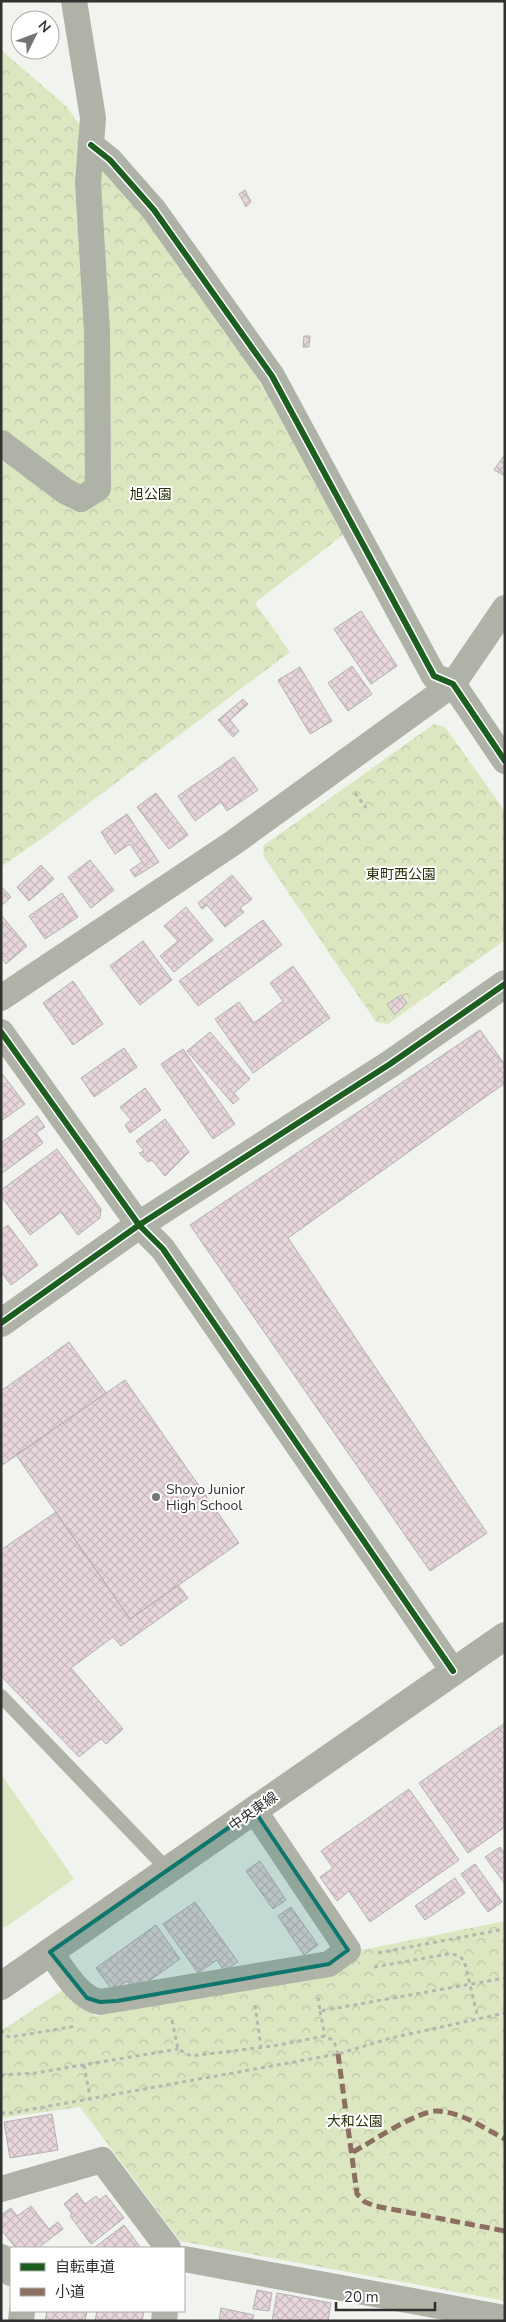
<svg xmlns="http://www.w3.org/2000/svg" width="506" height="2322" viewBox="0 0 506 2322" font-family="'Nunito Sans','Noto Sans JP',sans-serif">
	<defs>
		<pattern id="park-crowns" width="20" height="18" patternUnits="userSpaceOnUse" patternTransform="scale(1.25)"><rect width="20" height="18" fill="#dce7c1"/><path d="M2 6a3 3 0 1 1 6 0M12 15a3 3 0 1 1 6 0" fill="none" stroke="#bdc7a6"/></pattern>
		<pattern id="building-cross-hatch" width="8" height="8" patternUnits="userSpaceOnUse" patternTransform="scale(1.25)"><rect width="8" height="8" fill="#e7d6dc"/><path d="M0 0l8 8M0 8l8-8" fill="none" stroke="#c7b8bd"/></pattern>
	</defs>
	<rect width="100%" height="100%" fill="#f1f3ee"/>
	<!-- park -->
	<path fill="url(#park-crowns)" d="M1 50 66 106 235 338 344 534 255 603 290 652 48 834 1 867Z
		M434 724 445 727 505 811V940L388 1024 376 1022 264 857 263 846Z
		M505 1921V2301L180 2241 80 2107 1 2118V2031L64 1989 79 2004 96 2016 331 1974 362 1950Z"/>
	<!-- pitch -->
	<path fill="#dce7c1" d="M1 1774 74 1879 4 1928 1 1924Z"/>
	<!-- building -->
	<path fill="url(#building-cross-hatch)" stroke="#b3b2b0" d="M245 190 251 202 246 207 239 194Z
		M304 336H310L309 347H303Z
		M505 454V476L494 470Z
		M361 611 397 666 371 684 334 629Z
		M352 666 372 694 348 711 328 683Z
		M300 667 332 721 310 734 278 680Z
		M243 699 248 704 230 720 239 731 233 737 218 720Z
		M234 757 258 790 227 811 221 802 195 821 178 796Z
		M156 793 188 835 169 849 137 807Z
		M127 814 159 862 135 877 130 870 142 862 130 844 115 854 101 832Z
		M90 860 114 890 91 908 68 877Z
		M41 865 54 879 29 901 17 887Z
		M232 875 252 899 240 908 244 912 225 927 207 905 202 909 198 903Z
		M1 886 11 897 1 906Z
		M62 893 78 917 45 939 29 916Z
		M186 907 213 940 174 972 160 956 178 941 164 926Z
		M1 915 27 946 6 964 1 958Z
		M263 920 282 945 198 1006 179 981Z
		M143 941 172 980 140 1005 110 966Z
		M293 966 330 1018 253 1073 215 1019 239 1002 254 1023 283 1001 270 983Z
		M73 981 103 1024 73 1045 43 1003Z
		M401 995 407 1003 395 1015 387 1004Z
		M480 1030 505 1065V1083L288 1238 487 1533 430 1571 190 1225Z
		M210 1032 250 1079 234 1093 239 1099 233 1104 187 1051Z
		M124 1048 137 1067 94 1097 81 1078Z
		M183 1049 235 1124 213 1139 161 1064Z
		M1 1072 25 1104 1 1121Z
		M145 1088 161 1110 130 1133 125 1125 131 1120 120 1107Z
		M37 1116 45 1127 36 1133 43 1143 1 1174V1143Z
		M165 1119 189 1152 165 1176 152 1160 148 1162 139 1153 144 1151 136 1141Z
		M57 1149 101 1209 100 1218 78 1235 61 1212 30 1235 1 1196V1190Z
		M8 1225 38 1265 11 1285 1 1272V1230Z
		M69 1342 106 1393 1 1466V1391Z
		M125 1380 239 1543 130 1619 16 1455Z
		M56 1512 130 1619 178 1585 188 1598 121 1646 113 1637 71 1668 123 1729 106 1744 101 1739 79 1757 1 1676V1550Z
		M505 1723V1827L468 1853 419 1783Z
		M409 1789 459 1860 370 1922 349 1891 337 1901 320 1877 333 1868 321 1851Z
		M500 1847 505 1854V1884L485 1857Z
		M260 1861 286 1900 273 1909 246 1871Z
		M475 1864 502 1902 488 1912 461 1874Z
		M455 1878 465 1893 425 1920 415 1906Z
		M195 1902 238 1962 224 1971 217 1960 198 1973 163 1924Z
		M291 1907 318 1945 304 1955 278 1916Z
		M156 1925 180 1959 135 1991 127 1981 113 1991 96 1968Z
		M52 2114 58 2150 10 2158 4 2122Z
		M77 2193 85 2204 96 2196 99 2200 106 2195 124 2218 91 2244 70 2216 72 2214 64 2204Z
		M31 2206 49 2229 58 2222 63 2229 38 2248H16L1 2230V2215L11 2208 17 2216Z
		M124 2225 141 2248H94Z
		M257 2290 272 2293 269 2311 253 2309Z
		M277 2293 331 2303 328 2321H272Z
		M221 2308 254 2315 252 2321H219Z
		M47 2311H87L85 2321H45Z
		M97 2311H144L142 2321H95Z"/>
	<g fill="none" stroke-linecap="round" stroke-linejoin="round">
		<!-- path -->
		<path stroke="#b5b8af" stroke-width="3" stroke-dasharray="4 4" stroke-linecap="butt" d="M355 793 366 808
			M378 1953 505 1929
			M374 1967 448 1954 457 1955 464 1960 478 2018
			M318 1997 320 2011 505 1978
			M255 2005 261 2047
			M320 2011 325 2036
			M172 2020 178 2049 191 2056 273 2046 325 2036 334 2041 338 2054
			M1 2030 6 2036 11 2037 77 2026
			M84 2065 90 2097
			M1 2075 35 2073 178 2049
			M1 2113H11L338 2054 391 2038 505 2013"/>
		<!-- service -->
		<path stroke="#aeb2a7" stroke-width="14" d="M1 1696 168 1870"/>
		<!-- minor -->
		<path stroke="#aeb2a7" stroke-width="26" d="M91 145 110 160 154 210 272 376 434 676 453 684 505 761
			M1 443 65 491 81 499 98 488 97 331 88 183 93 118 74 1
			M1 998 233 843 453 684 505 608
			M1 1032 139 1225 163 1249 453 1671
			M50 1952C63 1969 78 1998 100 2002L329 1964 348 1950 254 1810
			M1 2189 102 2160 168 2248
			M1 2257 11 2273
			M184 2259 505 2318
			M21 2321 22 2311
			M164 2321 165 2311"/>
		<!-- tertiary -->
		<path stroke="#aeb2a7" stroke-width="28" d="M1 1323 139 1225 390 1064 505 984"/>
		<!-- secondary -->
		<path stroke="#adb1a5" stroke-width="28" d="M1 1986 505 1636"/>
		<!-- quiet -->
		<path stroke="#8d6e63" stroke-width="5" stroke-dasharray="10 5" stroke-linecap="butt" d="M338 2054 357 2194 365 2202 375 2206 505 2231
			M353 2152C371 2142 419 2110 437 2111 462 2112 483 2128 505 2139"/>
		<defs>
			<path id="cycleway" d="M91 145 110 160 154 210 272 376 434 676 453 684 505 761
				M1 1032 139 1225 163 1249 453 1671
				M1 1323 139 1225 390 1064 505 984"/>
		</defs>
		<!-- cycleway casing -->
		<use href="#cycleway" stroke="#fff" stroke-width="9"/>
		<!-- cycleway -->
		<use href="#cycleway" stroke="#1b5e20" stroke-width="6"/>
	</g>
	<!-- marked area -->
	<path fill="#0f766e" fill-opacity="0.2" stroke="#0f766e" stroke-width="4" stroke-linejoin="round" d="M254 1810 348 1950 329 1964 117 2001 100 2002 87 1998 50 1952Z"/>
	<!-- markers -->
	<circle fill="#747672" stroke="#fff" stroke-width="2" cx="156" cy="1497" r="5"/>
	<g text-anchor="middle" stroke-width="4" stroke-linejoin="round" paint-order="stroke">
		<!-- park labels -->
		<g font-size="14" fill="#27310a" stroke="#fff">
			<text x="151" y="499">旭公園</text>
			<text x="401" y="879">東町西公園</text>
			<text x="355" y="2126">大和公園</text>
		</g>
		<!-- poi labels -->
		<g font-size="14" fill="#31322f" stroke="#fff" text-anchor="start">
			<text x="166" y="1494">Shoyo Junior<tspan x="166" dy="16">High School</tspan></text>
		</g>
		<!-- street labels -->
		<g font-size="14" fill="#31322f" stroke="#fff">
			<text transform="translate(253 1811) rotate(-35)" y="5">中央東線</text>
		</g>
	</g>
	<!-- border -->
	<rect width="506" height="2322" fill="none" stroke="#31322f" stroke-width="5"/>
	<!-- legend -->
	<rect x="10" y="2247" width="175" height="65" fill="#ffffff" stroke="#adadac"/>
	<rect x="20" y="2263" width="25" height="8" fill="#1b5e20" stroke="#adadac"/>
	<text x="55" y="2272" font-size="15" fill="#31322f">自転車道</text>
	<rect x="20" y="2288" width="25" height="8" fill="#8d6e63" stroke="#adadac"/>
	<text x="55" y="2297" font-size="15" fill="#31322f">小道</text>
	<!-- north arrow -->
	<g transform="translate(35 35) rotate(48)"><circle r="24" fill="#ffffff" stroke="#adadac"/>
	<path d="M0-4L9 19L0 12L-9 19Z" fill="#747672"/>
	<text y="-8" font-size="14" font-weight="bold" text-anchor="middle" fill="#31322f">N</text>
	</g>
	<!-- scale -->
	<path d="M336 2302v8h99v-8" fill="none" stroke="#31322f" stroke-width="2.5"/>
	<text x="344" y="2302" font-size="15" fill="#31322f" stroke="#ffffff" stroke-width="4" paint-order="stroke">20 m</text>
</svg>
